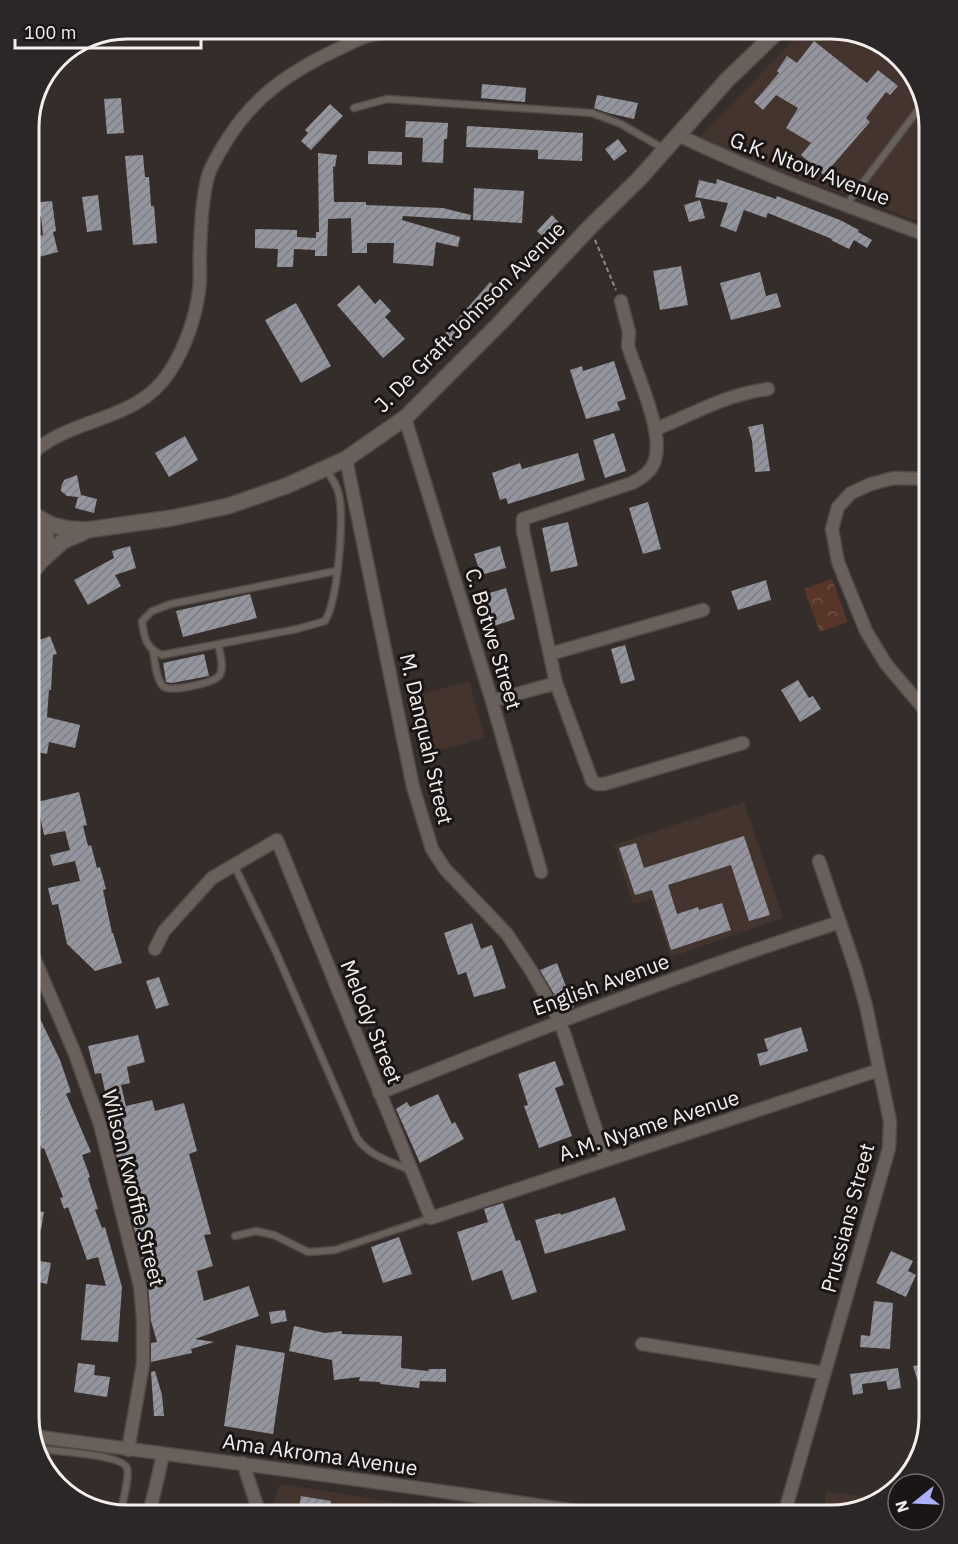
<svg xmlns="http://www.w3.org/2000/svg" width="958" height="1544" viewBox="0 0 958 1544" font-family="'IBM Plex Sans',sans-serif">
	<defs>
		<pattern id="park-crowns" width="20" height="18" patternUnits="userSpaceOnUse" patternTransform="scale(1.5)"><rect width="20" height="18" fill="#573629"/><path d="M2 6a3 3 0 1 1 6 0M12 15a3 3 0 1 1 6 0" fill="none" stroke="#705348"/></pattern>
		<pattern id="building-hatch" width="6" height="6" patternUnits="userSpaceOnUse" patternTransform="scale(1.5)"><rect width="6" height="6" fill="#94959e"/><path d="M-1 1l2-2M0 6l6-6M5 7l2-2" fill="none" stroke="#7e7e84"/></pattern>
	</defs>
	<rect width="100%" height="100%" fill="#352d2a"/>
	<!-- built -->
	<path fill="#43342e" d="M804 29H838L886 45 919 83 929 127V225L696 141Z
		M469 681 485 738 421 756 405 699Z
		M744 802 783 918 671 957 652 899 633 904 614 845Z
		M280 1484 475 1515H272L270 1512Z
		M826 1492 883 1498 875 1505 823 1515Z"/>
	<!-- park -->
	<path fill="url(#park-crowns)" d="M832 579 848 622 820 632 804 589Z"/>
	<!-- building -->
	<path fill="url(#building-hatch)" d="M814 41 867 83 878 70 898 86 890 95 886 92 866 118 870 122 824 175 801 155 811 143 786 128 798 108 776 95 763 110 754 102 779 73 777 71 787 56 797 63Z
		M482 84 526 88 525 102 481 98Z
		M597 95 638 103 634 119 608 113 594 108Z
		M121 98 124 133 107 134 104 99Z
		M330 104 343 116 311 150 301 141 308 133 305 130Z
		M406 121 448 123 447 139H444L443 163 422 162 423 138 405 137Z
		M467 126 583 133 582 161 538 159V150L466 147Z
		M618 139 627 151 614 161 605 149Z
		M29 150H38L39 180 29 181Z
		M368 151 402 152V165L368 164Z
		M318 153 337 155 335 167 333 166 334 202H366V205L443 208 471 215 470 220 403 216 402 220 460 237 458 247 436 242 433 266 393 263 394 243H367V253H352L351 218 328 219 327 256H315V250L294 249 293 267H277L278 249 255 248V229L297 230V237L316 238V232H319Z
		M143 155 145 177H149L151 206H154L157 243 133 245 125 156Z
		M717 179 776 199 777 196 840 220 859 230 858 232 872 240 867 248 854 240 849 249 831 240 832 239 768 213 766 218 744 210 736 232 720 226 728 203 695 197 699 180 716 184Z
		M474 188 524 191 522 223 473 220Z
		M98 195 102 230 87 232 82 197Z
		M700 200 705 218 689 222 684 205Z
		M52 201 56 231 53 232 58 252 31 259 29 238 43 235 41 216 29 217V203Z
		M552 215 562 226 547 241 537 231Z
		M681 266 688 305 660 310 653 271Z
		M760 272 766 296 777 293 781 307 731 320 720 283Z
		M490 282 499 289 452 344 443 336Z
		M359 285 375 304 380 299 391 311 385 317 405 339 383 358 337 305Z
		M296 303 331 366 301 383 265 320Z
		M614 361 626 399 617 402 620 410 586 419 570 370 582 366 583 371Z
		M763 424 770 471 755 472 752 441 748 427Z
		M614 433 626 471 605 478 593 440Z
		M185 436 198 460 169 477 155 453Z
		M578 453 585 480 508 504 506 498 500 500 492 473 520 463 522 469Z
		M77 475 81 495 97 499 94 513 75 508 78 497 67 496 61 491V487L64 480Z
		M648 502 661 549 643 554 629 508Z
		M568 522 578 566 551 572 542 528Z
		M130 546 136 568 115 575 121 586 88 605 74 580 114 558 112 551Z
		M500 546 506 568 481 575 474 554Z
		M766 580 771 600 738 610 731 591Z
		M506 588 515 619 491 627 483 595Z
		M250 594 257 618 183 637 176 611Z
		M50 636 57 654 53 655 51 690H49L47 717 80 725 75 748 49 742 47 754 29 750V732L32 718 29 717V644Z
		M625 645 635 680 621 684 611 649Z
		M204 654 209 676 172 683 166 682 163 663Z
		M798 680 809 698 813 696 821 709 800 722 781 690Z
		M79 792 87 825 83 826 88 846 91 845 97 868 100 867 106 889 103 890 112 933H113L122 963 95 971 67 944 58 904 52 905 48 888 80 881 75 861 53 866 50 855 70 850 65 831 44 835 37 802Z
		M744 836 770 915 749 921 731 865 668 885 677 914 698 907 699 910 722 903 731 930 671 950 652 890 635 895 619 848 636 843 644 868Z
		M472 923 481 949 492 945 506 988 474 997 466 972 458 975 444 933Z
		M557 963 574 1007 564 1011 540 970Z
		M159 977 169 1005 156 1009 146 981Z
		M29 996 60 1060 71 1092 66 1094 91 1152 82 1155 90 1177 88 1178 98 1209 95 1210 102 1228 105 1227 122 1287 118 1342 81 1340 86 1284 106 1286 98 1257 87 1260 68 1207 64 1209 60 1198 63 1197 44 1148 42 1149 29 1120 41 1115 29 1084Z
		M801 1027 808 1051 760 1066 757 1054 768 1051 764 1039Z
		M138 1035 145 1062 127 1067 130 1083 121 1085 126 1106 152 1100 155 1111 184 1103 197 1151 189 1154 211 1234 204 1235 213 1266 197 1271 204 1301 249 1286 259 1316 195 1339 214 1342 191 1349 192 1353 151 1362V1343L157 1342 151 1321 148 1284 114 1146H117L101 1073 95 1074 88 1046Z
		M555 1061 564 1085 555 1088 572 1136 539 1148 524 1106 528 1105 518 1074Z
		M438 1094 452 1124 455 1122 464 1139 420 1163 396 1109 407 1102 410 1107Z
		M615 1197 626 1230 545 1254 535 1220 560 1213 561 1215Z
		M503 1203 516 1241 520 1240 537 1292 512 1300 502 1270 472 1281 457 1232 488 1222 484 1209Z
		M29 1210 44 1212 41 1230 29 1228Z
		M399 1237 412 1274 383 1283 371 1247Z
		M891 1251 913 1261 908 1271 916 1275 906 1297 876 1283Z
		M29 1259 51 1263 47 1284 29 1280Z
		M874 1301 893 1303 890 1349 860 1347 861 1335 870 1336Z
		M285 1310 287 1321 271 1324 269 1312Z
		M294 1326 325 1333 342 1331V1334L402 1336 401 1368 428 1371 429 1369H446V1382L420 1381 419 1388 380 1384V1382L359 1381 360 1377 334 1380 332 1360 289 1351Z
		M236 1345 285 1353 273 1434 224 1426Z
		M78 1363 95 1365 94 1375 110 1377 107 1397 74 1392Z
		M929 1364V1414H928L913 1366Z
		M898 1368 901 1388 888 1390 886 1381 862 1384 863 1393 853 1395 850 1374Z
		M155 1371 162 1395 164 1416H154L151 1372Z
		M301 1496 331 1501 329 1515 298 1512Z"/>
	<g fill="none" stroke-linecap="round" stroke-linejoin="round">
		<defs>
			<path id="service" d="M354 108 387 99 592 113 621 124 664 149
				M846 205 924 102
				M326 470C332 478 337 485 339 495 344 520 338 600 325 621L297 629 162 655C146 649 144 637 142 621L152 611 171 604 336 571
				M153 651C155 661 156 681 164 687 172 692 213 683 219 676 225 668 220 653 218 644
				M234 865 276 952 357 1138C370 1157 391 1161 411 1171
				M235 1236 256 1231 274 1235 308 1252 335 1250 431 1218
				M36 1449C52 1451 122 1454 127 1468 130 1478 122 1504 120 1515"/>
			<path id="minor" d="M678 135C760 174 844 205 929 236
				M621 301 629 332 628 346C637 375 664 432 655 460 652 471 642 478 632 483L523 519V531L556 683 592 781 597 784H604L743 743
				M405 418 492 701 541 872
				M656 429C693 414 727 394 768 389
				M29 456C71 415 137 424 170 371 185 348 196 317 199 290 201 276 199 262 200 249 201 225 202 199 208 176 212 163 220 151 227 140 254 96 291 71 338 49 347 45 357 39 367 36 380 32 394 32 407 29
				M346 459 413 787 432 849 445 869 507 934 532 972 560 1021 606 1160
				M550 654 703 610
				M492 701 556 683
				M929 715 886 664 866 631 838 562 832 529 838 507 851 493 871 484 894 478 929 479
				M29 946 75 1054 100 1124 140 1286 143 1320V1364L128 1450
				M155 949 164 931 212 878 277 840 431 1218 879 1070
				M379 1093C531 1032 684 972 840 922
				M642 1344 824 1373
				M33 1436C222 1462 412 1485 601 1515
				M243 1463 260 1515
				M149 1515 163 1455
				M784 1515 889 1148 890 1121 866 1006 855 967 819 861"/>
			<path id="tertiary" d="M37 517 52 525 69 529 87 530 172 518 228 506 286 486 346 459 405 418 501 322 590 227 639 179 727 80 780 29
				M42 560 63 541 84 532
				M29 573C51 558 53 525 29 511"/>
		</defs>
		<!-- service casing -->
		<use href="#service" stroke="#504946" stroke-width="9"/>
		<!-- minor casing -->
		<use href="#minor" stroke="#504946" stroke-width="15"/>
		<!-- tertiary casing -->
		<use href="#tertiary" stroke="#504946" stroke-width="18"/>
		<!-- path -->
		<path stroke="#8f8986" stroke-width="2" stroke-dasharray="4.5 3" stroke-linecap="butt" d="M595 240 616 290"/>
		<!-- service -->
		<use href="#service" stroke="#69605c" stroke-width="6"/>
		<!-- minor -->
		<use href="#minor" stroke="#69605c" stroke-width="12"/>
		<!-- tertiary -->
		<use href="#tertiary" stroke="#69605c" stroke-width="15"/>
	</g>
	<g text-anchor="middle" stroke-width="6" stroke-linejoin="round" paint-order="stroke">
		<!-- street labels -->
		<g font-size="21" fill="#f3eeeb" stroke="#1a1615">
			<text transform="translate(810 169) rotate(21)" y="7">G.K. Ntow Avenue</text>
			<text transform="translate(470 317) rotate(-45)" y="7">J. De Graft Johnson Avenue</text>
			<text transform="translate(493 639) rotate(73)" y="7">C. Botwe Street</text>
			<text transform="translate(426 739) rotate(77)" y="7">M. Danquah Street</text>
			<text transform="translate(601 985) rotate(-20)" y="7">English Avenue</text>
			<text transform="translate(371 1022) rotate(68)" y="7">Melody Street</text>
			<text transform="translate(649 1126) rotate(-18)" y="7">A.M. Nyame Avenue</text>
			<text transform="translate(133 1188) rotate(76)" y="7">Wilson Kwoffie Street</text>
			<text transform="translate(848 1218) rotate(-75)" y="7">Prussians Street</text>
			<text transform="translate(320 1455) rotate(8)" y="7">Ama Akroma Avenue</text>
		</g>
	</g>
	<!-- crop -->
	<path d="M0 0H958V1544H0ZM127 39H831A88 88 0 0 1 919 127V1417A88 88 0 0 1 831 1505H127A88 88 0 0 1 39 1417V127A88 88 0 0 1 127 39Z" fill="#2b2726" fill-rule="evenodd"/>
	<path fill="none" stroke="#f3eeeb" stroke-width="3" d="M127 39H831A88 88 0 0 1 919 127V1417A88 88 0 0 1 831 1505H127A88 88 0 0 1 39 1417V127A88 88 0 0 1 127 39Z"/>
	<!-- north arrow -->
	<g transform="translate(916 1502) rotate(252)"><circle r="28" fill="#1a1615" stroke="#716c6b" stroke-width="1.5"/>
	<path d="M0-4.5L10 22L0 15L-10 22Z" fill="#acaffb"/>
	<text y="-9" font-size="16" font-weight="bold" text-anchor="middle" fill="#f3eeeb">N</text>
	</g>
	<!-- scale -->
	<path d="M15 39v9h186v-9" fill="none" stroke="#f3eeeb" stroke-width="3"/>
	<text x="24" y="39" font-size="18" fill="#f3eeeb" stroke="#1a1615" stroke-width="4.5" paint-order="stroke">100 m</text>
</svg>
